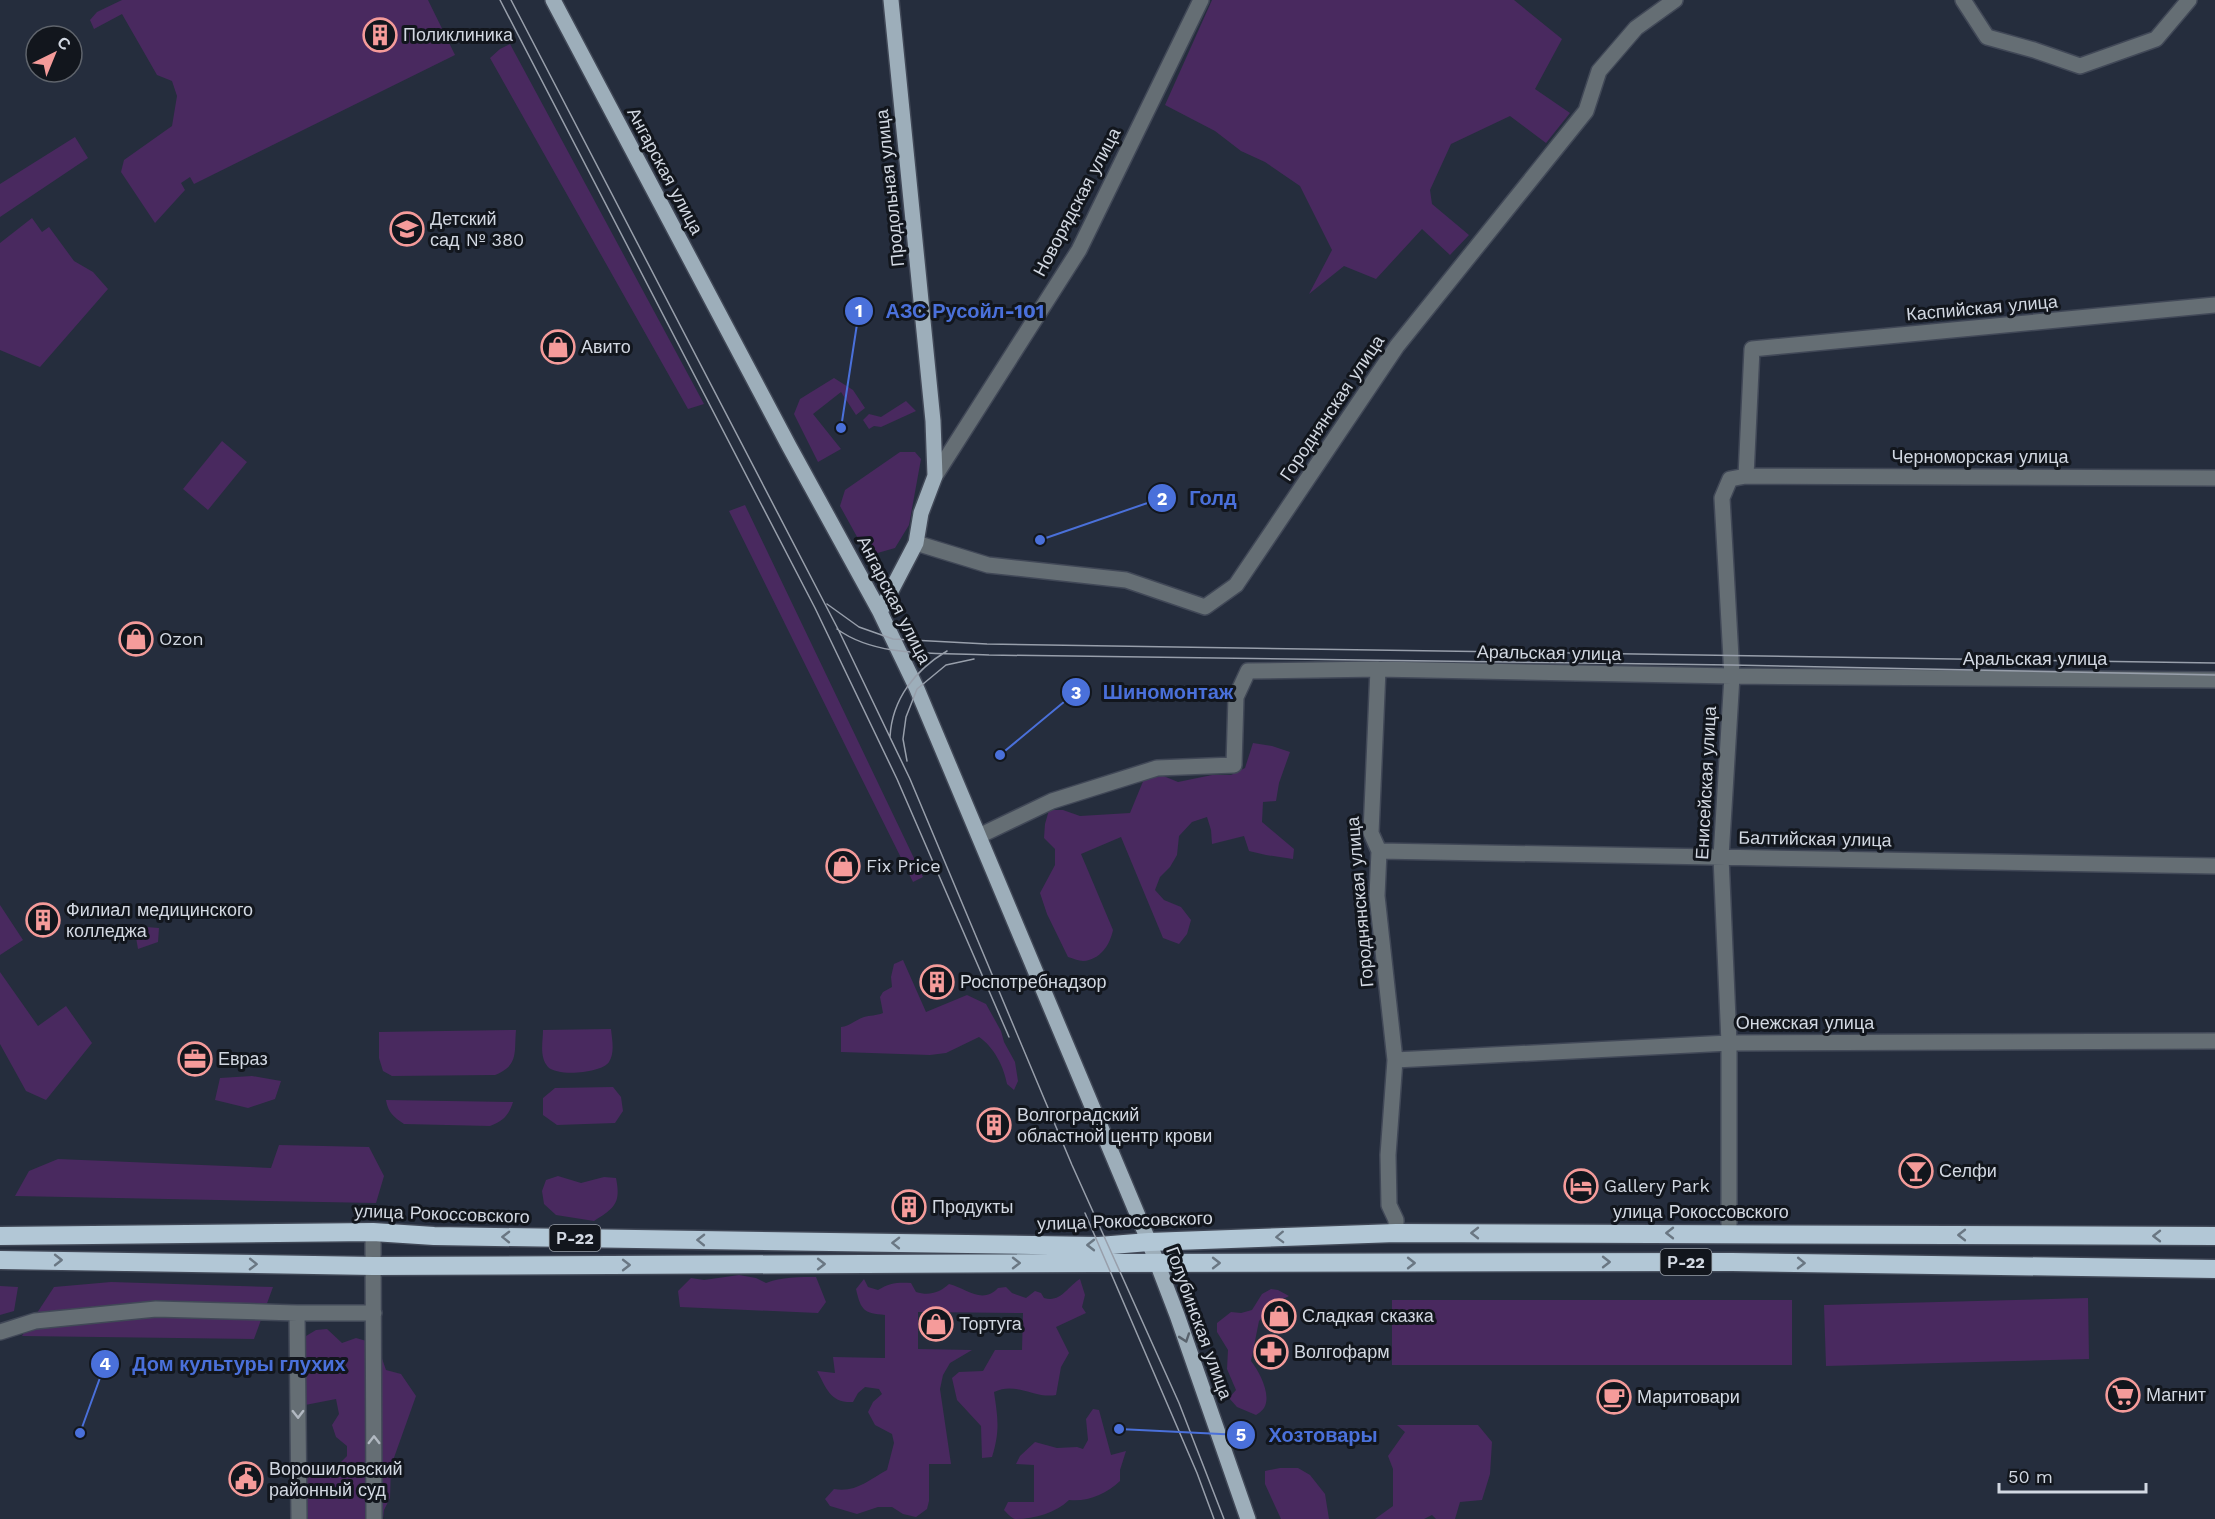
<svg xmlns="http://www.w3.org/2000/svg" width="2215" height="1519" viewBox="0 0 2215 1519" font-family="'Work Sans',sans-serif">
	<rect width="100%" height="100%" fill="#252d3d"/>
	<!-- green -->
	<path fill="#49295f" d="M122 0H428L455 55 194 184 190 177 181 183 185 190 155 223 121 172 124 160 172 126 177 96 172 81 157 75 122 14 94 29 90 20 97 12Z
		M1212 0H1514L1562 39 1535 89 1570 113 1546 143 1510 116 1451 144 1430 190 1432 204 1469 235 1450 255 1422 229 1376 279 1344 266 1309 294 1332 250 1300 186 1265 162 1241 151 1215 131 1165 105Z
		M510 44 704 404 688 409 490 58 500 49Z
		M75 137 88 158 0 217V184Z
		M32 218 42 232 49 227 74 261 93 272 108 289 40 367 0 350V243Z
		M834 378 853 390 865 408 856 415 841 392 813 414 841 449 818 462 794 414 800 399Z
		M906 401 916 411 881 427 874 426 869 429 863 420 869 414 881 417Z
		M222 441 247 462 208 510 183 489Z
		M900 452H915L921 459 909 525 895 548 874 554 861 544 840 506 845 490Z
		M745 505 923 877 913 882 729 511Z
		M1253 743 1272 746 1290 752 1279 783 1276 801 1263 802 1262 822 1294 849 1293 859 1266 855 1249 851 1244 836 1212 844 1211 830 1207 817 1192 822 1179 836 1177 855 1170 867 1160 877 1155 890 1164 900 1181 907 1191 920 1187 934 1179 944 1163 938 1121 837 1081 854 1113 930C1110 945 1100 960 1083 961 1079 961 1072 958 1068 957L1047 914 1040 893 1055 865V849L1044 838 1045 824 1049 810H1063L1080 816 1130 813 1144 779 1161 775 1178 782 1212 775H1231L1245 768Z
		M0 905 23 940 0 955Z
		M134 926 159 928 158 942 138 949Z
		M903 960 926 1012 967 995 986 1004 1001 1031 1004 1042 1015 1062 1018 1081 1014 1090 1007 1084C1004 1067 994 1047 979 1037L946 1053 930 1055 841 1052V1027C850 1026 855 1020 864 1017 870 1015 876 1016 883 1013L880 997 883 992 892 987 891 977 894 964Z
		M0 972 38 1026 66 1006 92 1043 46 1100 26 1091 0 1044Z
		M611 1029C612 1039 615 1053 609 1062 602 1073 558 1077 548 1067 539 1057 543 1042 543 1030Z
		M516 1030C514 1053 519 1065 495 1075L392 1076 383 1071 379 1058V1032Z
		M252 1076 281 1081 275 1099 248 1108 215 1100 220 1078Z
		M613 1087 621 1097 623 1111 615 1123 557 1125 543 1115V1098L555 1088Z
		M386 1100 513 1102C509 1115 503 1121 490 1126L404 1124C394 1117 388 1113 386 1100Z
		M279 1145 369 1147 384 1176 376 1203 15 1196 29 1171 58 1159 271 1168Z
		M558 1176 581 1183 604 1177 616 1178C621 1203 615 1208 594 1221L556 1215 544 1204 542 1191 546 1180Z
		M739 1275 756 1278 766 1283C781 1277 800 1277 816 1277L826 1302 818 1313 680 1307 678 1291 691 1278 704 1280Z
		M864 1279 868 1287 878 1290C889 1283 898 1282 911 1283L916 1292C929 1296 939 1293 949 1284 966 1288 982 1305 998 1288L1006 1287 1012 1293 1026 1298 1035 1291 1041 1293 1044 1298C1061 1303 1067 1287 1080 1279L1085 1295 1082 1307 1086 1313 1056 1327 1069 1353 1061 1367 1056 1395C1035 1399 1016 1381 994 1392 998 1419 1000 1431 992 1457L982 1458 981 1426 957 1400 952 1378 959 1372 983 1371 995 1350H1022L1023 1313 918 1312V1349L972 1350 950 1363 943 1375 940 1389 951 1464H929V1501L927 1509 916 1517 903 1514 892 1507H878L857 1514 830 1506 825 1499 834 1489C855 1493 869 1480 887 1470L894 1443 892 1434 875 1425 868 1412 873 1402 882 1394 879 1389 865 1387 858 1393 853 1402C830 1403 827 1389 817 1371L835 1373 833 1357 885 1358V1315C864 1313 861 1311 856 1289Z
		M111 1282 273 1287 254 1339 22 1336 54 1287Z
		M0 1286 18 1287 14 1311 0 1315Z
		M1271 1289 1278 1290 1289 1296 1275 1303 1259 1321 1251 1361C1259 1371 1272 1395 1264 1408 1262 1411 1259 1413 1256 1415L1237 1407 1229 1398 1236 1390 1227 1369 1228 1350 1217 1332V1323L1231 1312 1241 1313 1252 1310 1262 1294Z
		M2088 1298 2089 1359 1826 1366 1824 1305Z
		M1392 1300H1792V1365H1392Z
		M327 1329 342 1343 356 1338 377 1344 386 1370 401 1374 416 1396 391 1466 390 1498 384 1510 383 1519H302L290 1502 291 1481 314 1468 332 1471 347 1456V1446L336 1437 332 1425 339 1414 336 1399 300 1406 301 1339 316 1330Z
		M1093 1409 1099 1410 1111 1455 1126 1451 1120 1470V1481C1106 1494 1088 1502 1069 1500 1056 1513 1034 1519 1015 1519 1011 1518 1007 1513 1004 1510L1008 1502H1034V1465L1016 1464 1020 1456 1035 1442 1057 1448 1077 1447 1083 1449 1088 1440 1086 1419Z
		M1397 1425H1478L1492 1442 1490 1474 1482 1500 1460 1502 1455 1519H1436L1432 1515 1424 1519H1375L1393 1506V1469L1388 1456 1405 1432Z
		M1280 1468H1298L1310 1475 1325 1494 1329 1519H1281L1265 1484V1471Z"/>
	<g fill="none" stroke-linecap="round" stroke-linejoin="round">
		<defs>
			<path id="minor" d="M1963 0 1987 37 2034 50 2080 66 2156 39 2189 0
				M935 476 1079 250 1201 0
				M1746 476 2215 478
				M916 543 988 565 1126 580 1205 607 1236 585 1397 346 1586 111 1599 71 1636 28 1675 0
				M1378 669 1371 833 1379 851 1377 896 1395 1060 1388 1155 1389 1205 1396 1220V1233
				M979 836 1052 801 1157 768 1234 765 1236 697 1248 671 1378 669 1732 676 2215 680
				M1379 851 2215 866
				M1395 1060 1729 1043 2215 1041
				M373 1232 374 1519
				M1729 1233V1043L1721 857 1732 676 1722 498 1730 479 1746 476 1752 349 2215 305
				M297 1313 299 1519
				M0 1332 35 1321 156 1309 297 1313H374"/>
			<path id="major" d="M553 0 789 446 880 612 917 689 1149 1242 1177 1315 1248 1519
				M880 612 916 543 921 513 935 476 933 421 891 0"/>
			<path id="highway" d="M0 1236 373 1232 434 1236 1099 1246 1149 1242 1396 1233 2215 1236
				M0 1260 373 1266 1094 1263 1732 1262 2215 1269"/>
		</defs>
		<!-- minor casing -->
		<use href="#minor" stroke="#414857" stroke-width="18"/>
		<!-- major casing -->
		<use href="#major" stroke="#414857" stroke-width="18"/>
		<!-- highway casing -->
		<use href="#highway" stroke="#414857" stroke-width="21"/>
		<!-- minor -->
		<use href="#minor" stroke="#656e74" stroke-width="15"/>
		<!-- major -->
		<use href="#major" stroke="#9daeba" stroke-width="15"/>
		<!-- highway -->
		<use href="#highway" stroke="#b2c7d6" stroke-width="18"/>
		<!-- tram -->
		<path stroke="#989fab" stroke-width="1.5" d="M500 0 815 608 897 779 1009 1037
			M511 0 839 631 910 779 1072 1165 1179 1403 1224 1519
			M827 604 859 627 893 639 987 644 2215 663
			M837 629C878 659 940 652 989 655L1731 665 2215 675
			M890 737C892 699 915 670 947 651
			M907 761 903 739 906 717 917 689 946 665 974 659
			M1085 1213 1197 1473 1214 1519"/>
	</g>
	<!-- one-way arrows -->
	<defs><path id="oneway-chevron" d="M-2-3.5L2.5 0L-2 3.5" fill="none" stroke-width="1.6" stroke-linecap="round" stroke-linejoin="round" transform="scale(1.5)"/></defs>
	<g stroke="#6a7783">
		<use href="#oneway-chevron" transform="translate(1475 1233) rotate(180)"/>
		<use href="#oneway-chevron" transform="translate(1670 1233) rotate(180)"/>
		<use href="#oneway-chevron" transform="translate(1962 1235) rotate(-180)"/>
		<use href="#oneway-chevron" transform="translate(2157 1236) rotate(-180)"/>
		<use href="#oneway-chevron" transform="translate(506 1237) rotate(-179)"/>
		<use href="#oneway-chevron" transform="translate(1280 1237) rotate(178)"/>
		<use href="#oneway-chevron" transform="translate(701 1240) rotate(-179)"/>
		<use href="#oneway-chevron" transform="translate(896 1243) rotate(-179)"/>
		<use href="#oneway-chevron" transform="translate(1091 1245) rotate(-180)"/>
		<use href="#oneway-chevron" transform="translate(58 1260)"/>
		<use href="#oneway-chevron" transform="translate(1606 1262)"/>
		<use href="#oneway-chevron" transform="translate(1016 1263)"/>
		<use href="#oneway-chevron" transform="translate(1216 1263)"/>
		<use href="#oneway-chevron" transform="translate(1411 1263)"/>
		<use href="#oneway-chevron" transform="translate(1801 1263) rotate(1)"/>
		<use href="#oneway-chevron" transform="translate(253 1264) rotate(1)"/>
		<use href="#oneway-chevron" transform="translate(821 1264)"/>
		<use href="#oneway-chevron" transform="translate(626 1265)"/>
	</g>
	<use stroke="#58626c" href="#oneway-chevron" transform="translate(1185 1338) rotate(71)"/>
	<g stroke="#b1b8c1">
		<use href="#oneway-chevron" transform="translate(298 1414) rotate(89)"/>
		<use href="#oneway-chevron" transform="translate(374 1440) rotate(-90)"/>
	</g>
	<!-- icons -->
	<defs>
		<symbol id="building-ring" viewBox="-11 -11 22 22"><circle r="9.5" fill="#12161d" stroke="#f59b9a" stroke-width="1.5"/><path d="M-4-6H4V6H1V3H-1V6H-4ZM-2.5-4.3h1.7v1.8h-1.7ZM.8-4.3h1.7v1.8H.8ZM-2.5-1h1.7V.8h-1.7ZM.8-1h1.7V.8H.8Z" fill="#f59b9a"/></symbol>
		<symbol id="school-ring" viewBox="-11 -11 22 22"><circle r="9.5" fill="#12161d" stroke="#f59b9a" stroke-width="1.5"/><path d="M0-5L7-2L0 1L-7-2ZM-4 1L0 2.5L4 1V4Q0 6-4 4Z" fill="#f59b9a"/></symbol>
		<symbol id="shop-ring" viewBox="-11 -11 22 22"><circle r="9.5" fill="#12161d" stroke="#f59b9a" stroke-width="1.5"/><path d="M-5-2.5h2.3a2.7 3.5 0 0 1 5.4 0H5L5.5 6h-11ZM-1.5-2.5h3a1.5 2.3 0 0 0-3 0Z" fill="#f59b9a"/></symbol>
		<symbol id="office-ring" viewBox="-11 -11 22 22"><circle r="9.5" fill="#12161d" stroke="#f59b9a" stroke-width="1.5"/><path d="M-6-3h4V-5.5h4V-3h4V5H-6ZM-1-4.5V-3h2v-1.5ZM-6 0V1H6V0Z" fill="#f59b9a"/></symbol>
		<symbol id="bar-ring" viewBox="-11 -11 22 22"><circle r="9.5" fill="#12161d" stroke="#f59b9a" stroke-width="1.5"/><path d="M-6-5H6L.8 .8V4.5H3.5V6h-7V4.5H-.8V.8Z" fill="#f59b9a"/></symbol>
		<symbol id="hotel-ring" viewBox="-11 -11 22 22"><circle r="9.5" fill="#12161d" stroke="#f59b9a" stroke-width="1.5"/><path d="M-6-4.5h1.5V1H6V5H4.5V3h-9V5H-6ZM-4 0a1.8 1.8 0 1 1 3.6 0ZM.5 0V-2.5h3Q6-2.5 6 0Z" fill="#f59b9a"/></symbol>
		<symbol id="pharmacy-ring" viewBox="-11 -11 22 22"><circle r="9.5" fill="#12161d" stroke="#f59b9a" stroke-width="1.5"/><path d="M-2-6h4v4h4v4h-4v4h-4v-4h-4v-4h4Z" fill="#f59b9a"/></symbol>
		<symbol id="supermarket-ring" viewBox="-11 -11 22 22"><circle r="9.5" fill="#12161d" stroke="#f59b9a" stroke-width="1.5"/><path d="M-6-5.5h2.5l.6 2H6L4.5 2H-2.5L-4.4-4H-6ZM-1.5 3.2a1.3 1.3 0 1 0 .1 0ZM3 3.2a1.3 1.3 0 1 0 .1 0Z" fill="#f59b9a"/></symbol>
		<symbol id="cafe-ring" viewBox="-11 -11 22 22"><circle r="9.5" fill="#12161d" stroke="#f59b9a" stroke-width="1.5"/><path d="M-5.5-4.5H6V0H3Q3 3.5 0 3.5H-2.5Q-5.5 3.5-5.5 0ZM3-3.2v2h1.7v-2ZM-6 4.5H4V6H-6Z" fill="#f59b9a"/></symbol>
		<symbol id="civic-ring" viewBox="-11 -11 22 22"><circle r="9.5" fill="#12161d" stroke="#f59b9a" stroke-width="1.5"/><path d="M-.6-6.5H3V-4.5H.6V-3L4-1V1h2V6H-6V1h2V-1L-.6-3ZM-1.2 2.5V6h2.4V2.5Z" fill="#f59b9a"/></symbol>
	</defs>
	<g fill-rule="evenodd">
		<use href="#building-ring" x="361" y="16" width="38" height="38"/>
		<use href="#school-ring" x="388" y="210" width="38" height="38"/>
		<use href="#shop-ring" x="539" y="328" width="38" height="38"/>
		<use href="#shop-ring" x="117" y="620" width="38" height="38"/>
		<use href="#shop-ring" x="824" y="847" width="38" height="38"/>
		<use href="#building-ring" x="24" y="901" width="38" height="38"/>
		<use href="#building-ring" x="918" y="963" width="38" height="38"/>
		<use href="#office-ring" x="176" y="1040" width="38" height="38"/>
		<use href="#building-ring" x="975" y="1106" width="38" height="38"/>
		<use href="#bar-ring" x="1897" y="1152" width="38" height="38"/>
		<use href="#hotel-ring" x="1562" y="1167" width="38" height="38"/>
		<use href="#building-ring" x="890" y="1188" width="38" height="38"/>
		<use href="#shop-ring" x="1260" y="1297" width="38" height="38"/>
		<use href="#shop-ring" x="917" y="1305" width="38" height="38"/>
		<use href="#pharmacy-ring" x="1252" y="1333" width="38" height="38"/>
		<use href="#supermarket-ring" x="2104" y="1376" width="38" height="38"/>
		<use href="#cafe-ring" x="1595" y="1378" width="38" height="38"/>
		<use href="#civic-ring" x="227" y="1460" width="38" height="38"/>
	</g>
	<g text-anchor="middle" stroke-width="6" stroke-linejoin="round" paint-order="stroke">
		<!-- shield labels -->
		<g fill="#12161d" stroke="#989ea7" stroke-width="1.5">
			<rect x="549.5" y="1225" width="51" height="26" rx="4.5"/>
			<rect x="1660.5" y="1249" width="51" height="26" rx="4.5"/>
		</g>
		<g font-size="16" font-weight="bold" fill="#d2d8e2">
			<text x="575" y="1244">Р-22</text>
			<text x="1686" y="1268">Р-22</text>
		</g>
		<!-- poi labels -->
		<g font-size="18" fill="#d2d8e2" stroke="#12161d" text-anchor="start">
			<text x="403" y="41">Поликлиника</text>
			<text x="430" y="225">Детский<tspan x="430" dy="21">сад № 380</tspan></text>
			<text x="581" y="353">Авито</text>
			<text x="159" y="645">Ozon</text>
			<text x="866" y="872">Fix Price</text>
			<text x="66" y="916">Филиал медицинского<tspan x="66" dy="21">колледжа</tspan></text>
			<text x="960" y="988">Роспотребнадзор</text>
			<text x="218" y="1065">Евраз</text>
			<text x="1017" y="1121">Волгоградский<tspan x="1017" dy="21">областной центр крови</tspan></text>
			<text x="1939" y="1177">Селфи</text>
			<text x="1604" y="1192">Gallery Park</text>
			<text x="932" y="1213">Продукты</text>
			<text x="1302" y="1322">Сладкая сказка</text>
			<text x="959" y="1330">Тортуга</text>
			<text x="1294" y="1358">Волгофарм</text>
			<text x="2146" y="1401">Магнит</text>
			<text x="1637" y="1403">Маритовари</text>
			<text x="269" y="1475">Ворошиловский<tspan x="269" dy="21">районный суд</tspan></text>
		</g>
		<!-- street labels -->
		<g font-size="18" fill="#d2d8e2" stroke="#12161d">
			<text transform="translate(665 171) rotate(62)" y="6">Ангарская улица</text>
			<text transform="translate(890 188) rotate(-96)" y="6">Продольная улица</text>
			<text transform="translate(1077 202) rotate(-62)" y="6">Новорядская улица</text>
			<text transform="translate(1982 308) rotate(-5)" y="6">Каспийская улица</text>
			<text transform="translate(1332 408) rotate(-56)" y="6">Городнянская улица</text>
			<text x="1980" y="463">Черноморская улица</text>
			<text transform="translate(894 600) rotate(63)" y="6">Ангарская улица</text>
			<text transform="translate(1549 653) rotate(1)" y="6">Аральская улица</text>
			<text x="2035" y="665">Аральская улица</text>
			<text transform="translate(1706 783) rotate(-87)" y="6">Енисейская улица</text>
			<text transform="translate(1815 839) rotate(1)" y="6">Балтийская улица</text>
			<text transform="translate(1360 902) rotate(-95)" y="6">Городнянская улица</text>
			<text x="1805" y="1029">Онежская улица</text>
			<text x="1701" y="1218">улица Рокоссовского</text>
			<text transform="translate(442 1214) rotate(2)" y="6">улица Рокоссовского</text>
			<text transform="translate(1125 1221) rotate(-2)" y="6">улица Рокоссовского</text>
			<text transform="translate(1199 1323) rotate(70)" y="6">Голубинская улица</text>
		</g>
	</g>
	<!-- callouts -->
	<path fill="none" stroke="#4a70da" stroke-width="2" d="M841 428L859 311M1040 540L1162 498M1000 755L1076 692M80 1433L105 1364M1119 1429L1241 1435"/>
	<g fill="#4a70da" stroke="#12161d" stroke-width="2">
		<circle cx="841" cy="428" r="6"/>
		<circle cx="1040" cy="540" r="6"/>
		<circle cx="1000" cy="755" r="6"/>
		<circle cx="80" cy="1433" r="6"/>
		<circle cx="1119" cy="1429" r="6"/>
		<circle cx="859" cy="311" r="15"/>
		<circle cx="1162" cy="498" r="15"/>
		<circle cx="1076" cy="692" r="15"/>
		<circle cx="105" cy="1364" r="15"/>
		<circle cx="1241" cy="1435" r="15"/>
	</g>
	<g font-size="18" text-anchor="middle" font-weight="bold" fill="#fff">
		<text x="859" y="317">1</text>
		<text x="1162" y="505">2</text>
		<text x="1076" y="699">3</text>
		<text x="105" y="1370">4</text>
		<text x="1241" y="1441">5</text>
	</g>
	<g font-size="20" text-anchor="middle" font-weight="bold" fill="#4a70da" stroke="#12161d" stroke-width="6" stroke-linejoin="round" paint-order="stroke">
		<text x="965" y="318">АЗС Русойл-101</text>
		<text x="1213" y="505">Голд</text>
		<text x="1168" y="699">Шиномонтаж</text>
		<text x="239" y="1371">Дом культуры глухих</text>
		<text x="1323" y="1442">Хозтовары</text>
	</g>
	<!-- north arrow -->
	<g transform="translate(54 54) rotate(43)"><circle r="28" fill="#12161d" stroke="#5f646c" stroke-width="1.5"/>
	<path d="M0-4.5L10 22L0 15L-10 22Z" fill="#f59b9a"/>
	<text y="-9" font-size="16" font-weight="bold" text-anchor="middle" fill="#d2d8e2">С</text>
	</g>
	<!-- scale -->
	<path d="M1999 1483v9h147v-9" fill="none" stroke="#d2d8e2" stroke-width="3"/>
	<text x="2008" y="1483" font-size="18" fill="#d2d8e2" stroke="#12161d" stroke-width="4.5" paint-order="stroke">50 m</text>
</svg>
